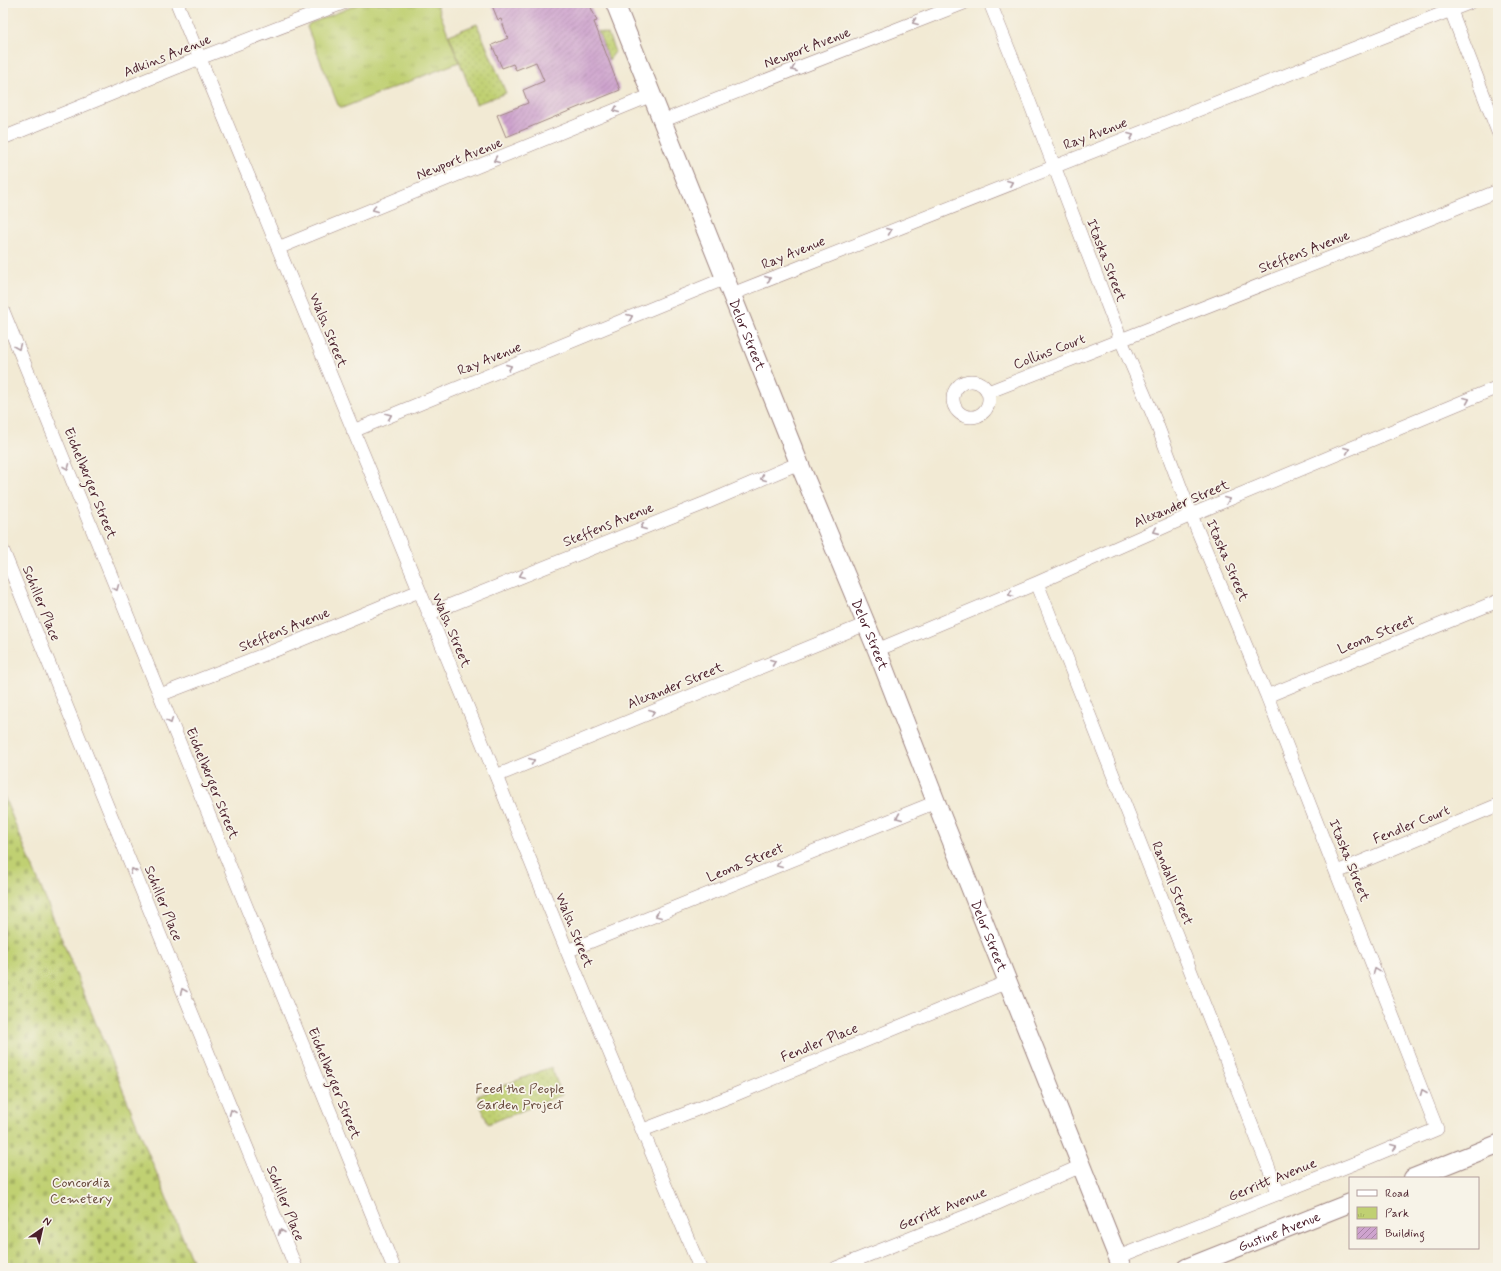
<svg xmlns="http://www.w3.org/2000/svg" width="1501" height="1271" viewBox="0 0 1501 1271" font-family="Mynerve,sans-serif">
	<defs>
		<pattern id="grass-dots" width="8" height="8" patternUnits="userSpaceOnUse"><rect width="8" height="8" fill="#c0d072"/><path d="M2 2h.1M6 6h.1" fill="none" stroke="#a6b263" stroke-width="1.8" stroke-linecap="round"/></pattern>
		<pattern id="cemetery-stones" width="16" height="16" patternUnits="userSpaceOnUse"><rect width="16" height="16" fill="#c0d072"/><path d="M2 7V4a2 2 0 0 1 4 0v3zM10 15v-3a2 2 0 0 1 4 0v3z" fill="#a6b263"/></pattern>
		<pattern id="park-tufts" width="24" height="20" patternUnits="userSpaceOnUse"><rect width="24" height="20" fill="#c0d072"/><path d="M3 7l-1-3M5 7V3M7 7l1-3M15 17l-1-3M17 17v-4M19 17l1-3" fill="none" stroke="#a6b263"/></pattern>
		<pattern id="building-hatch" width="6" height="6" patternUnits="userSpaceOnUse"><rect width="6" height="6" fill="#cea3ce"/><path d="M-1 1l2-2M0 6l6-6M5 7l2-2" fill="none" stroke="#a984a7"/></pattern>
	</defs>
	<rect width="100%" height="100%" fill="#f7f3e8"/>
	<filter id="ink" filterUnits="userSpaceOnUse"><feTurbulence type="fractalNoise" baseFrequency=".025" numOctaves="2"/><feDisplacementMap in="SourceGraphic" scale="8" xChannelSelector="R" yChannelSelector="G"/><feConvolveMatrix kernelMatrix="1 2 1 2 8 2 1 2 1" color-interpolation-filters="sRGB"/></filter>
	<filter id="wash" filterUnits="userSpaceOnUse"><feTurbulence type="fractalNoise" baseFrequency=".012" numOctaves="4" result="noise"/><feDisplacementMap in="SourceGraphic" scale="16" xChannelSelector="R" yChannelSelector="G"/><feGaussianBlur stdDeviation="0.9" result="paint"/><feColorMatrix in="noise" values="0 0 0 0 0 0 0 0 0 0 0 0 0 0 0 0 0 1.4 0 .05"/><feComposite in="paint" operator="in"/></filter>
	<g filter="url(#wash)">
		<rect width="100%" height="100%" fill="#f2ead4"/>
		<!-- grass -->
		<path fill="url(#grass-dots)" stroke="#85784e" d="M477 24 506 93 476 104 449 35Z
			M598 31 608 34 615 52 609 60Z
			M551 1067 562 1095 488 1124 477 1096Z"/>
		<!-- cemetery -->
		<path fill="url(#cemetery-stones)" stroke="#85784e" d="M3 794 195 1268H3Z"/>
		<!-- park -->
		<path fill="url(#park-tufts)" stroke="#85784e" d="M361 3H436L459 62 342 108 338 105 307 27 309 24Z"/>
		<g id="blocks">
			<!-- building -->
			<path fill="url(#building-hatch)" d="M491 3H589L597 21 594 22 620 90 506 137 497 115 528 103 523 90 544 81 536 62 516 70 513 64 502 68 492 45 508 38 501 19 498 20Z"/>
		</g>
	</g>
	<g filter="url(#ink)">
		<use href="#blocks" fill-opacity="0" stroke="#9e8480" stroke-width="1"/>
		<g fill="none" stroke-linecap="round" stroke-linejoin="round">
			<defs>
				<path id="street" d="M177 3 496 776 567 951 700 1268
					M990 3 1021 80 1121 340 1156 422 1191 515 1267 696 1437 1129 1358 1162 1118 1257
					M1448 3 1498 132
					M662 121 964 3
					M3 138 200 58 343 3
					M278 248 652 95
					M732 294 1469 3
					M3 311 394 1268
					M953 399a18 18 0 1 1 36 0a18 18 0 1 1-36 0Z
					M988 392 1429 219 1498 191
					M353 431 726 278
					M3 551 296 1268
					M1037 583 1279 1194
					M428 614 708 502 799 463
					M877 650 1037 583 1191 515 1498 387
					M160 695 286 646 419 591
					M1267 696 1498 601
					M496 776 866 624
					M1337 872 1498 805
					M567 951 936 802
					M643 1130 734 1095 1007 982
					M836 1268 989 1207 1081 1166"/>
				<g id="secondary">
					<path id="s1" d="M615 3 799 463 877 650 936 802 1122 1268"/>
					<path d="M1413 1178 1498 1144"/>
					<path id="s2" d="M1186 1268 1350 1203"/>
				</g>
			</defs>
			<!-- street casing -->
			<use href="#street" stroke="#9e8480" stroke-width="14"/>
			<!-- secondary casing -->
			<use href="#secondary" stroke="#9e8480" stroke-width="20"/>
			<!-- street -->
			<use href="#street" stroke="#fff" stroke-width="13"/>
			<!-- secondary -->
			<use href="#secondary" stroke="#fff" stroke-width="18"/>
		</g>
		<!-- one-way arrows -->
		<defs><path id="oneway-chevron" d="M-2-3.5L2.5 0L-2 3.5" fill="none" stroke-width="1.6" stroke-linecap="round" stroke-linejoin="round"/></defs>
		<g stroke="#ae9aa0">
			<use href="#oneway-chevron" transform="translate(915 22) rotate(159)"/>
			<use href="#oneway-chevron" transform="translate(794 69) rotate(159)"/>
			<use href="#oneway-chevron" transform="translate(616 110) rotate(157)"/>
			<use href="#oneway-chevron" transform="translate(1131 136) rotate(-21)"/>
			<use href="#oneway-chevron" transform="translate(496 160) rotate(158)"/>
			<use href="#oneway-chevron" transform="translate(1010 183) rotate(-22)"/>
			<use href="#oneway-chevron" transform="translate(375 209) rotate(158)"/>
			<use href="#oneway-chevron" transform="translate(889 231) rotate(-22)"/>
			<use href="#oneway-chevron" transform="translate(768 279) rotate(-22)"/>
			<use href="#oneway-chevron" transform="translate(630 317) rotate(-22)"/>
			<use href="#oneway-chevron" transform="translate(18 347) rotate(68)"/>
			<use href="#oneway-chevron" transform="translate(509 367) rotate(-22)"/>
			<use href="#oneway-chevron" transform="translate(1467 400) rotate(-23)"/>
			<use href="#oneway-chevron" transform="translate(389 416) rotate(-22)"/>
			<use href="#oneway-chevron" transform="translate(1347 450) rotate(-23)"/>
			<use href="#oneway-chevron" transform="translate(67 467) rotate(68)"/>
			<use href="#oneway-chevron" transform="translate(763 478) rotate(157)"/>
			<use href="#oneway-chevron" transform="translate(1227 500) rotate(-23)"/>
			<use href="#oneway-chevron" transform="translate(643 527) rotate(158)"/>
			<use href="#oneway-chevron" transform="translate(1156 531) rotate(156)"/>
			<use href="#oneway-chevron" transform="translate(522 575) rotate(158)"/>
			<use href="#oneway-chevron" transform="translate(116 588) rotate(68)"/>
			<use href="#oneway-chevron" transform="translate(1011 594) rotate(158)"/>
			<use href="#oneway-chevron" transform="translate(773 662) rotate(-22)"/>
			<use href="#oneway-chevron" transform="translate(652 712) rotate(-22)"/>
			<use href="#oneway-chevron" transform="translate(170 721) rotate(68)"/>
			<use href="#oneway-chevron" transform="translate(532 761) rotate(-22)"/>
			<use href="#oneway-chevron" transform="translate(899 817) rotate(158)"/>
			<use href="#oneway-chevron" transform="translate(779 865) rotate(158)"/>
			<use href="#oneway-chevron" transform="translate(133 871) rotate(-112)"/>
			<use href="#oneway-chevron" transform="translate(658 915) rotate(158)"/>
			<use href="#oneway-chevron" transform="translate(1376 971) rotate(-111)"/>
			<use href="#oneway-chevron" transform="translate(183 991) rotate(-112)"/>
			<use href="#oneway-chevron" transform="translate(1423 1092) rotate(-112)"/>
			<use href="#oneway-chevron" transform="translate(232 1112) rotate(-112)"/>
			<use href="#oneway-chevron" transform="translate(1394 1147) rotate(-23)"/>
			<use href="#oneway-chevron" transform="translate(281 1232) rotate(-112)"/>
		</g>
	</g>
	<g text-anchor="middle" stroke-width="3.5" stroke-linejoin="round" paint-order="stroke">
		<!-- street labels -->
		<g font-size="14" fill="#4a1f2b" stroke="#f7f3e8">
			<text transform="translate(807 47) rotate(-21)" y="5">Newport Avenue</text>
			<text transform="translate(167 55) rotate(-22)" y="5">Adkins Avenue</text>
			<text transform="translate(1095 133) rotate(-21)" y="5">Ray Avenue</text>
			<text transform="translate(459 158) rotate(-22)" y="5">Newport Avenue</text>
			<text transform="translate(1304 251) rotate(-21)" y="5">Steffens Avenue</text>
			<text transform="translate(793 252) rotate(-22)" y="5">Ray Avenue</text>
			<text transform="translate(1107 260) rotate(69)" y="5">Itaska Street</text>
			<text transform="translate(329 330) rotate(68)" y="5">Walsh Street</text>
			<text dy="5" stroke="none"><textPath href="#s1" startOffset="357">Delor Street</textPath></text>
			<text transform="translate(1049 351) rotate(-21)" y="5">Collins Court</text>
			<text transform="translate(489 358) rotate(-22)" y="5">Ray Avenue</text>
			<text transform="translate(91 483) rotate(68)" y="5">Eichelberger Street</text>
			<text transform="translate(1181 503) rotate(-23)" y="5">Alexander Street</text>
			<text transform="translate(608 524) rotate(-22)" y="5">Steffens Avenue</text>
			<text transform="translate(1228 560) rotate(67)" y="5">Itaska Street</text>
			<text transform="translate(42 603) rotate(68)" y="5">Schiller Place</text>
			<text transform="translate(284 629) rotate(-22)" y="5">Steffens Avenue</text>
			<text transform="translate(452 630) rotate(67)" y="5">Walsh Street</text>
			<text transform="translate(1376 634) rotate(-22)" y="5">Leona Street</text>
			<text dy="5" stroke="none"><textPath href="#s1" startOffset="681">Delor Street</textPath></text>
			<text transform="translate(675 685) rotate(-22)" y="5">Alexander Street</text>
			<text transform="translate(213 783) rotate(68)" y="5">Eichelberger Street</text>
			<text transform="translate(1411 824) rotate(-22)" y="5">Fendler Court</text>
			<text transform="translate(1350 860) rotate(68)" y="5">Itaska Street</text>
			<text transform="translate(745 862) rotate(-22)" y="5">Leona Street</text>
			<text transform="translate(1173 883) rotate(68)" y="5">Randall Street</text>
			<text transform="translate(164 903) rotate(68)" y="5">Schiller Place</text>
			<text transform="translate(575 930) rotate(68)" y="5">Walsh Street</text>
			<text dy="5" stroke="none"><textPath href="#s1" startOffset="1005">Delor Street</textPath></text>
			<text transform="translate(819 1042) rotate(-22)" y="5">Fendler Place</text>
			<text transform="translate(335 1083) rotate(68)" y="5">Eichelberger Street</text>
			<text transform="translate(1272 1179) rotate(-22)" y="5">Gerritt Avenue</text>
			<text transform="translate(286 1203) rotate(68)" y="5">Schiller Place</text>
			<text transform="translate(942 1208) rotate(-22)" y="5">Gerritt Avenue</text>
			<text dy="5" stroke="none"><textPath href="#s2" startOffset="100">Gustine Avenue</textPath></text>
		</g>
		<!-- park labels -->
		<g font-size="14" fill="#684b3d" stroke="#f7f3e8">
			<text x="520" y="1093">Feed the People<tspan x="520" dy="16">Garden Project</tspan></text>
			<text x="81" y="1187">Concordia<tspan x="81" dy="16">Cemetery</tspan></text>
		</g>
	</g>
	<!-- margin -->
	<rect width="1501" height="1271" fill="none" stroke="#f7f3e8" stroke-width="16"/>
	<!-- legend -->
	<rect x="1349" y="1177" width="130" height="72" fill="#f7f3e8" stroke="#b29e9c"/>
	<rect x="1357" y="1190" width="20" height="6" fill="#ffffff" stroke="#b29e9c"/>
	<text x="1385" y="1197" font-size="12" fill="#4a1f2b">Road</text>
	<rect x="1357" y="1207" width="20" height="12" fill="url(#park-tufts)" stroke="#b29e9c"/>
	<text x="1385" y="1217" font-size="12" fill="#4a1f2b">Park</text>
	<rect x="1357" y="1227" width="20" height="12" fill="url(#building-hatch)" stroke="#b29e9c"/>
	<text x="1385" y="1237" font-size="12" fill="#4a1f2b">Building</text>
	<!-- north arrow -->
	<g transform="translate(42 1229) rotate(34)" stroke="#f7f3e8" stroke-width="3" paint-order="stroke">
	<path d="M0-3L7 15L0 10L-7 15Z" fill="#4a1f2b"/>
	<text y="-6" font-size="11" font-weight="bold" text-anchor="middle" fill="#4a1f2b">N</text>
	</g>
</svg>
